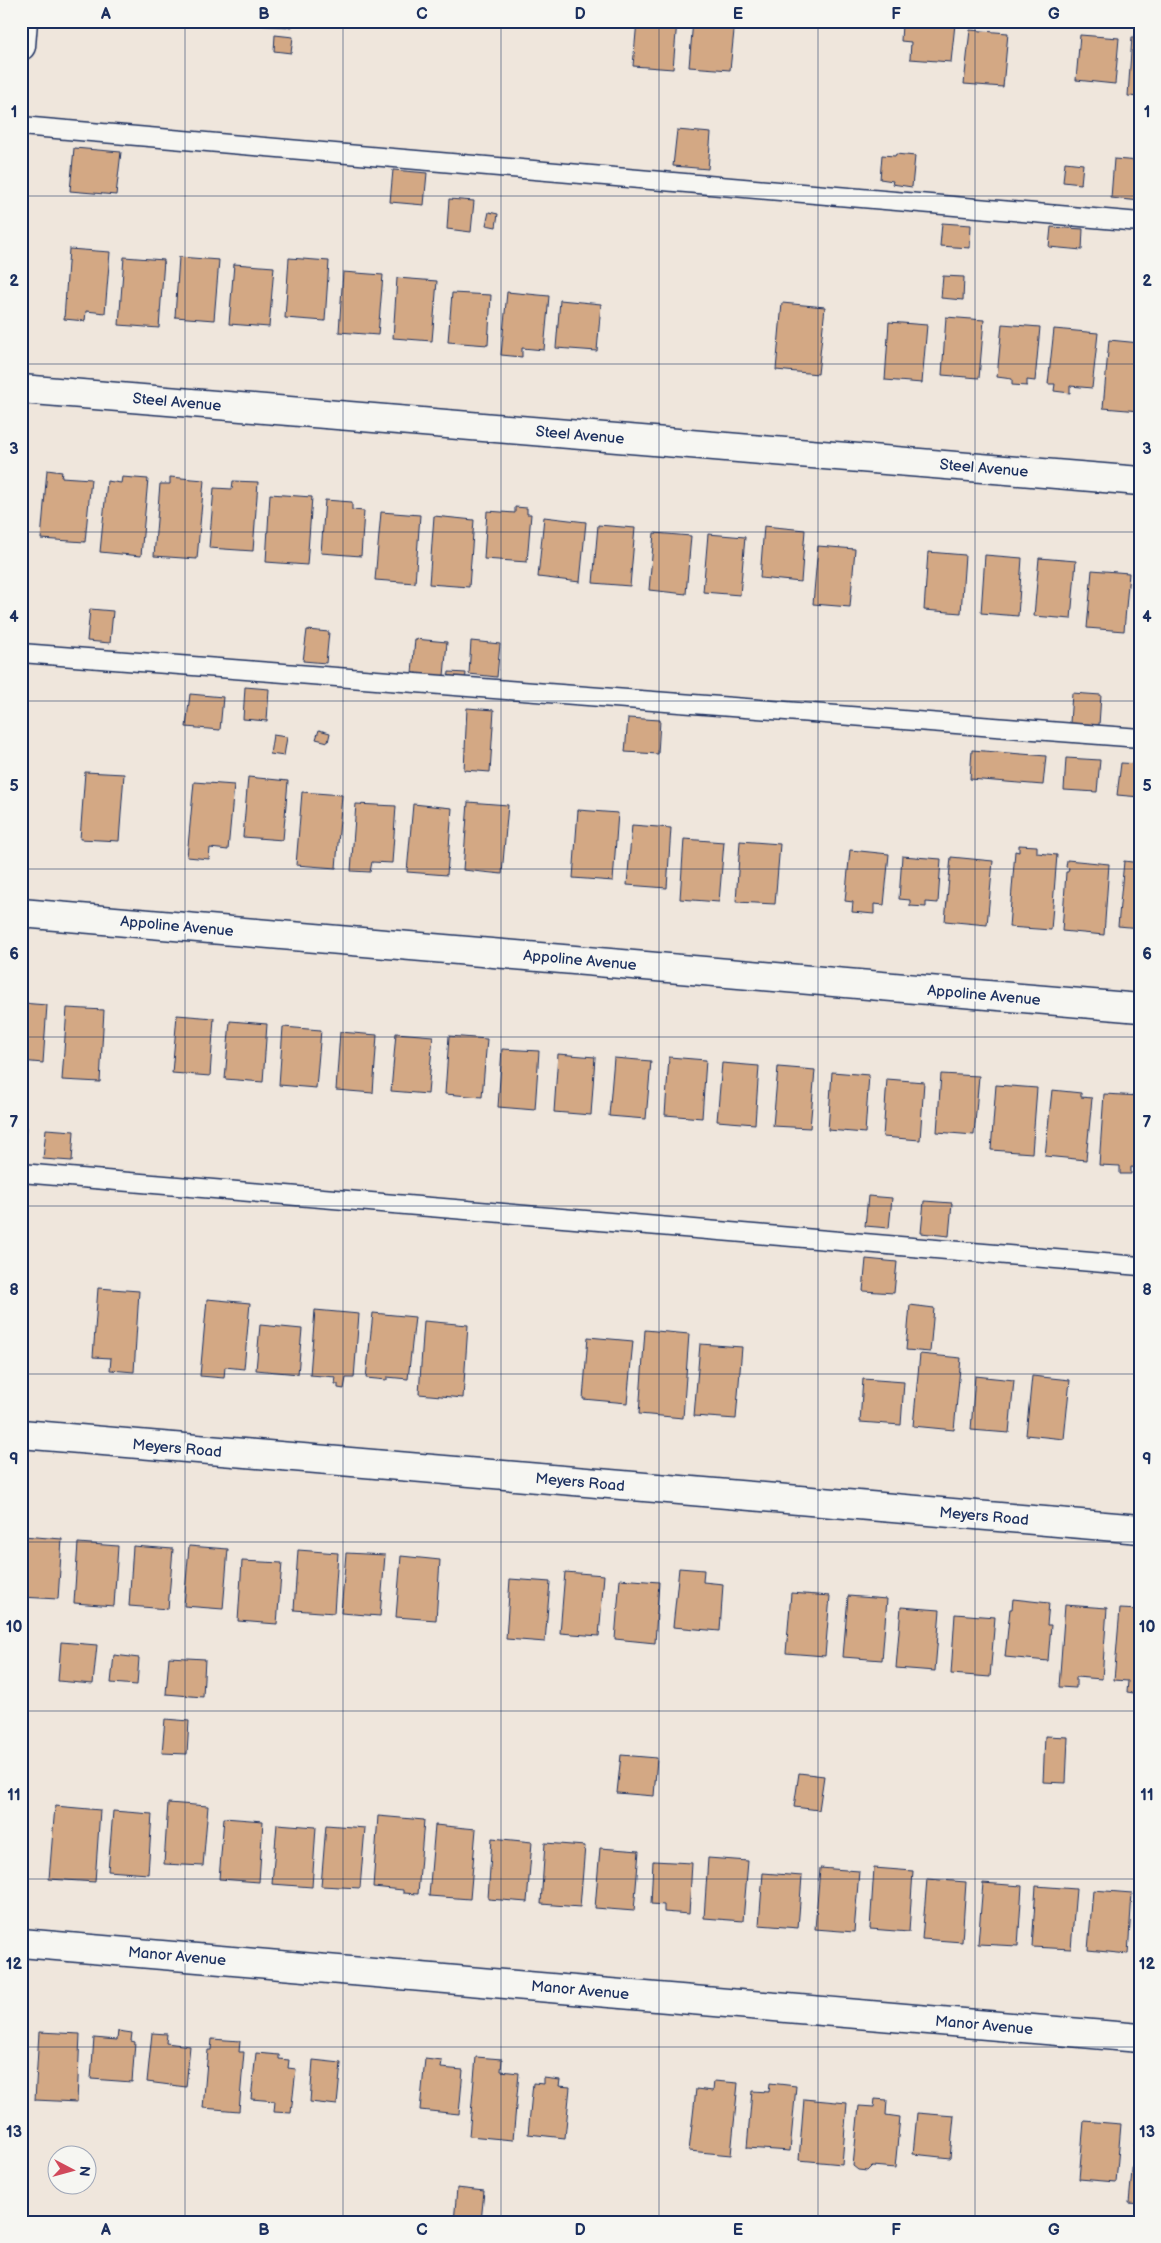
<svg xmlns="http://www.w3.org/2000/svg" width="1161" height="2243" viewBox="0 0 1161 2243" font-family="'Balsamiq Sans',sans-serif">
	<rect width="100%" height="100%" fill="#efe6dc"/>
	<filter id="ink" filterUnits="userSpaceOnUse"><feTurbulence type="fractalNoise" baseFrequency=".02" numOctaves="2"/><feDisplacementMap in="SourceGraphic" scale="10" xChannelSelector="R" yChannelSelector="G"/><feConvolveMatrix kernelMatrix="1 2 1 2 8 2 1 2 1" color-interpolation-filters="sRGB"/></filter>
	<g filter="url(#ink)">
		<!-- building -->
		<path fill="#d3a884" stroke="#1b2f5e" d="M197 21H236V25Z
			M253 21H292V27L252 25Z
			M637 21H677L673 69 633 66Z
			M693 21H735L730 70 689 67Z
			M913 21 955 24 951 62 910 59 911 42 901 41 902 24 913 25Z
			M1136 29H1140V97L1128 96 1132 37H1135Z
			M970 30 1008 33 1003 87 964 84Z
			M275 35 293 37 291 53 274 51Z
			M1080 35 1119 38 1115 84 1076 80Z
			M677 130 711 133 708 169 673 166Z
			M74 148 121 152 116 195 70 191Z
			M896 154 915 156 912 187 892 184 893 181 880 179 882 155 895 156Z
			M1114 159 1140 161V201L1111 198Z
			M1065 162 1083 164 1081 184 1063 182Z
			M393 170 427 173 424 205 390 202Z
			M449 199 474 201 471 232 447 229Z
			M489 212 498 214 496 227 486 225Z
			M942 223 971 225 970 248 940 246Z
			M1051 227 1083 229 1082 250 1049 247Z
			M69 249 110 252 105 313 86 311 85 321 64 319Z
			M124 257 164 260 159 328 119 325Z
			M179 257 219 260 214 320 175 317Z
			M289 258 329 261 325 321 285 318Z
			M234 264 274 267 269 327 229 324Z
			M343 272 383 275 378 335 339 332Z
			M943 276 964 277 963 300 941 298Z
			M397 278 437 281 432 341 393 338Z
			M507 292 549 296 544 350 522 348V357L501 355Z
			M452 293 491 295 488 345 448 342Z
			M560 300 601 304 597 351 556 348Z
			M782 303 825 307 818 374 776 370Z
			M946 317 984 320 979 378 942 375Z
			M889 322 927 325 922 383 885 380Z
			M1002 324 1040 327 1035 381 1027 380V386L1012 385V379L997 377Z
			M1054 329 1098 333 1092 388 1070 386V393L1054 391 1055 384H1048Z
			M1109 340 1140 343V411L1103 408Z
			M47 470 62 472 61 477 91 479 85 542 41 539Z
			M122 477 148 479 141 556 100 552 107 481 121 483Z
			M170 477 204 480 197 559 154 556 160 484H170Z
			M233 481 258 482 253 551 209 548 214 488 232 489Z
			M270 494 312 497 307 565 266 562Z
			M325 500 352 502V510L364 511 361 556 321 553Z
			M515 507 527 508V514H531L527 562 484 559 487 511 515 513Z
			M381 512 420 515 415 583 375 580Z
			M434 516 474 520 469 587 429 584Z
			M544 517 586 522 580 582 538 577Z
			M598 525 635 528 630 586 593 583Z
			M764 526 805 530 801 582 760 578Z
			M654 533 691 536 686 594 649 590Z
			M708 534 745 537 740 595 703 592Z
			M818 546 855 549 850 607 813 604Z
			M928 552 965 555 961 613 924 610Z
			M985 555 1022 558 1018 616 981 613Z
			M1039 558 1076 561 1071 619 1034 616Z
			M1092 570 1129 573 1124 631 1087 628Z
			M90 609 113 611 110 643 87 641Z
			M307 630 329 632 326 663 303 661Z
			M415 639 447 642 444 676 412 673Z
			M471 641 500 644 497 677 469 674Z
			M449 672 466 673 465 683 448 681Z
			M245 687 269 689 267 721 243 719Z
			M1072 693 1101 695 1099 725 1070 723Z
			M190 694 223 697 220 730 186 727Z
			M467 708 494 710 490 772 464 770Z
			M628 718 660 720 658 754 625 752Z
			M319 730 330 733 328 742 316 739Z
			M273 735 287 737 284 756 270 754Z
			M972 750 1046 756 1043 785 970 779Z
			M1066 758 1100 760 1097 792 1064 790Z
			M1121 763 1140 764V797L1117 795Z
			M85 772 124 774 119 841 80 839Z
			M248 777 288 781 283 840 243 837Z
			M194 782 234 785 228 850 210 848 209 859 187 857Z
			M302 792 342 795 336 868 296 865Z
			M468 802 508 805 502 874 463 870Z
			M356 804 396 806 392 863 372 862 370 872 351 871Z
			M413 804 452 808 447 875 407 872Z
			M578 810 618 813 613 881 573 878Z
			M632 825 671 828 667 888 627 885Z
			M684 839 724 842 719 902 680 899Z
			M740 841 780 844 775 904 736 902Z
			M1019 845 1037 846V853L1057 855 1051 930 1009 927 1015 851 1019 852Z
			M850 850 889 854 884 905 874 904V914L852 912 853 902 845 901Z
			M902 856 941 859 938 903 926 902V907L910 906V900L899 899Z
			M951 857 993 861 987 925 945 921Z
			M1067 860 1109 864 1104 935 1062 931 1066 872H1068L1069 868 1066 867Z
			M1124 861 1140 863V928L1118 926Z
			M21 1003 47 1005 43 1063 21 1061Z
			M67 1008 104 1010 100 1082 62 1080Z
			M177 1015 214 1018 210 1076 172 1073Z
			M230 1021 267 1024 263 1082 225 1079Z
			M283 1027 321 1030 316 1088 279 1085Z
			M340 1032 377 1035 373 1093 336 1090Z
			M396 1033 433 1036 428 1094 391 1091Z
			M449 1036 487 1039 482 1097 445 1094Z
			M502 1049 539 1051 535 1110 498 1107Z
			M558 1054 595 1057 591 1115 554 1112Z
			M669 1057 706 1060 702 1118 665 1115Z
			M614 1058 651 1061 646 1119 609 1116Z
			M722 1063 759 1066 755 1124 717 1121Z
			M778 1067 815 1070 810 1128 773 1126Z
			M832 1072 869 1075 865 1133 828 1130Z
			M941 1074 979 1076 974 1135 937 1132Z
			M887 1079 924 1082 920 1140 883 1137Z
			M996 1085 1037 1088 1032 1153 991 1150Z
			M1052 1090 1081 1093V1097L1092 1098 1086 1160 1045 1156Z
			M1104 1094 1140 1096V1168L1131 1167V1174H1120V1166L1099 1165Z
			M21 1127H26L24 1159H21Z
			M46 1129 74 1131 72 1161 43 1159Z
			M868 1196 892 1198 889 1228 865 1226Z
			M924 1201 952 1203 949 1236 921 1233Z
			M866 1259 897 1262 894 1293 863 1291Z
			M98 1288 139 1291 134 1372 110 1370 111 1358 93 1357Z
			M21 1296H29L26 1343 21 1342Z
			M207 1299 250 1303 244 1369 225 1367 224 1378 200 1376Z
			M910 1305 934 1308 930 1352 906 1350Z
			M315 1310 359 1314 354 1378H346L344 1389 338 1388V1384H335L336 1377 310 1375Z
			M373 1313 415 1317 408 1379 387 1377V1380L366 1378Z
			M424 1321 468 1325 463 1398 419 1394Z
			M260 1325 302 1329 298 1374 256 1370Z
			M645 1330 689 1334 683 1418 639 1414Z
			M588 1337 633 1341 627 1403 583 1399Z
			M700 1344 742 1347 736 1419 694 1416Z
			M920 1354 961 1358 954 1430 913 1426Z
			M975 1376 1014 1380 1009 1433 971 1430Z
			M1032 1376 1070 1380 1064 1439 1026 1435Z
			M863 1379 904 1382 901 1425 860 1422Z
			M23 1536 62 1539 58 1599 21 1597Z
			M78 1543 118 1546 114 1606 74 1603Z
			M133 1546 173 1549 168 1609 129 1606Z
			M189 1546 228 1549 223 1609 184 1606Z
			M298 1550 338 1553 334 1613 294 1610Z
			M346 1553 385 1555 380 1616 341 1613Z
			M401 1556 440 1560 436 1620 396 1617Z
			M242 1561 282 1563 277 1624 238 1621Z
			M679 1568 704 1570 703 1582 723 1584 720 1631 673 1627Z
			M565 1572 604 1575 599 1636 560 1633Z
			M510 1579 550 1582 545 1642 506 1639Z
			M620 1579 659 1582 655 1643 615 1639Z
			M791 1593 830 1596 825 1656 786 1653Z
			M848 1596 887 1599 882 1660 843 1657Z
			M1013 1599 1049 1603 1047 1625H1051L1048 1661 1005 1657 1010 1609H1012Z
			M1065 1605 1107 1608 1102 1679 1076 1677V1688L1059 1687Z
			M901 1607 940 1610 935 1671 896 1668Z
			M1120 1609 1140 1610V1694L1127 1692 1128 1681 1114 1680Z
			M955 1614 995 1617 990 1677 951 1674Z
			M61 1642 97 1645 93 1684 58 1681Z
			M114 1655 139 1658 137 1685 111 1683Z
			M169 1657 205 1659 203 1697 166 1694Z
			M165 1719 189 1721 187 1754 162 1753Z
			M1045 1736 1068 1737 1066 1783 1043 1782Z
			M621 1755 657 1758 654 1796 617 1793Z
			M799 1773 824 1776 819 1810 794 1807Z
			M168 1803 208 1806 203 1866 164 1864Z
			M55 1806 100 1810 95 1882 49 1879Z
			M113 1811 152 1814 148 1874 108 1871Z
			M378 1816 424 1820 418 1894 403 1893V1890L373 1887Z
			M224 1818 263 1821 259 1882 219 1879Z
			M277 1824 316 1827 312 1887 272 1884Z
			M326 1825 365 1828 360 1888 321 1886Z
			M435 1825 476 1829 470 1899 429 1896Z
			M492 1838 532 1842 527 1902 488 1899Z
			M545 1843 585 1846 580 1907 541 1904Z
			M600 1848 639 1851 634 1911 595 1908Z
			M708 1858 748 1861 743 1921 704 1918Z
			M653 1861 692 1863 689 1914 664 1912V1905L651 1904Z
			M820 1868 859 1871 854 1932 815 1929Z
			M874 1868 913 1871 909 1932 870 1929Z
			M763 1873 802 1876 798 1928 759 1925Z
			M927 1879 966 1882 962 1942 922 1939Z
			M983 1883 1022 1886 1018 1946 978 1944Z
			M1036 1886 1076 1889 1071 1949 1032 1947Z
			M1093 1890 1132 1893 1128 1954 1088 1950Z
			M118 2031 132 2033 131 2041 135 2042 132 2082 91 2079 94 2038 117 2040Z
			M39 2032 80 2034 77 2102 35 2100Z
			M152 2033 167 2034 166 2043 190 2046 186 2087 147 2082Z
			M212 2039 240 2041 239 2052H244L239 2111 203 2108 208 2050H211Z
			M256 2053 279 2055V2059L289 2060 288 2068 296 2069 291 2113 274 2112 275 2101 251 2099Z
			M476 2057 502 2059 501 2071 519 2073 513 2140 469 2136Z
			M425 2059 442 2061 441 2068 463 2070 459 2114 420 2110Z
			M313 2060 341 2063 337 2105 310 2102Z
			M544 2078 560 2080 559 2086 570 2087 565 2138 528 2134 533 2083 544 2084Z
			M714 2081 738 2083 731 2155 689 2151 696 2089 713 2091Z
			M770 2083 796 2086 790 2151 747 2148 752 2091 769 2092Z
			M804 2099 847 2103 842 2164 799 2160Z
			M875 2099 887 2100 886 2115 900 2117 895 2168 872 2166 867 2171 858 2170 853 2166 859 2106 874 2107Z
			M917 2113 954 2116 950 2158 913 2154Z
			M1137 2117H1140V2204L1129 2203Z
			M1084 2121 1121 2124 1116 2182 1079 2179Z
			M457 2188 484 2191 481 2222H454Z"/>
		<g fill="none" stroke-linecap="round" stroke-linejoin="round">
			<defs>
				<path id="lane" d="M21 126 1140 222
					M21 653 1140 738
					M21 1173 1140 1266"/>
				<path id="street" d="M21 46 23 21
					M21 389 1140 481
					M21 913 1140 1008
					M21 1943 1140 2038"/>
				<path id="secondary" d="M21 1434 1140 1529"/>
			</defs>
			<!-- lane casing -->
			<use href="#lane" stroke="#1b2f5e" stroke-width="21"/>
			<!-- street casing -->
			<use href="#street" stroke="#1b2f5e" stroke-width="31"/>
			<!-- secondary casing -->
			<use href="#secondary" stroke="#1b2f5e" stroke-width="31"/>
			<!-- lane -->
			<use href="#lane" stroke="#f6f6f2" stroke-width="18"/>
			<!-- street -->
			<use href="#street" stroke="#f6f6f2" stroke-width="28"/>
			<!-- secondary -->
			<use href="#secondary" stroke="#f6f6f2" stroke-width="28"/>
		</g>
	</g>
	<!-- grid -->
	<path fill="none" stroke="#1b2f5e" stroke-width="1" stroke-opacity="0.55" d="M185 21V2222M343 21V2222M501 21V2222M659 21V2222M818 21V2222M975 21V2222M21 196H1140M21 364H1140M21 532H1140M21 701H1140M21 869H1140M21 1037H1140M21 1206H1140M21 1374H1140M21 1542H1140M21 1711H1140M21 1879H1140M21 2047H1140"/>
	<g text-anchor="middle" stroke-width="4.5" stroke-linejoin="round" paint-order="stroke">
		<!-- street labels -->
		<g font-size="15" fill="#1b2f5e" stroke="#f6f6f2">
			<text transform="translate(177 402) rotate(5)" y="5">Steel Avenue</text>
			<text transform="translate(580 435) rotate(5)" y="5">Steel Avenue</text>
			<text transform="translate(984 468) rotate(5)" y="5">Steel Avenue</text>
			<text transform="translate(177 926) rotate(5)" y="5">Appoline Avenue</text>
			<text transform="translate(580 960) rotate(5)" y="5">Appoline Avenue</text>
			<text transform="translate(984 995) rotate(5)" y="5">Appoline Avenue</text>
			<text transform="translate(177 1448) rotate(5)" y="5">Meyers Road</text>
			<text transform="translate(580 1482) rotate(5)" y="5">Meyers Road</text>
			<text transform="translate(984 1516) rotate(5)" y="5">Meyers Road</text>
			<text transform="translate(177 1956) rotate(5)" y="5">Manor Avenue</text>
			<text transform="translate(580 1990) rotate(5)" y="5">Manor Avenue</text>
			<text transform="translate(984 2025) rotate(5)" y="5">Manor Avenue</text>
		</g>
	</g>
	<!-- margin -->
	<rect width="1161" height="2243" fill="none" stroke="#f6f6f2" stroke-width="55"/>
	<!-- north arrow -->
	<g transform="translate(72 2170) rotate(96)"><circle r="24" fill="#f6f6f2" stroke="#9ea6b7"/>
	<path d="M0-4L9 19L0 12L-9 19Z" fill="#d1495b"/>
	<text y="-8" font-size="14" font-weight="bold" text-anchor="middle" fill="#1b2f5e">N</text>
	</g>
	<rect x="28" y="28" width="1106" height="2188" fill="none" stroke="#1b2f5e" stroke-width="2"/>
	<g font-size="16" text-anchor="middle" font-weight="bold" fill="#1b2f5e">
		<text x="106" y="19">A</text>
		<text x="264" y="19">B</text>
		<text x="422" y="19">C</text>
		<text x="580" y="19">D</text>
		<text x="738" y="19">E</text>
		<text x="896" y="19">F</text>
		<text x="1054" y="19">G</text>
		<text x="14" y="117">1</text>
		<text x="1147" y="117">1</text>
		<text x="14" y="286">2</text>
		<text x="1147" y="286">2</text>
		<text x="14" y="454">3</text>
		<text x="1147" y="454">3</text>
		<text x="14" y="622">4</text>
		<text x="1147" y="622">4</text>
		<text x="14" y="791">5</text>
		<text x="1147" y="791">5</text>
		<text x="14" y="959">6</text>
		<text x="1147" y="959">6</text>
		<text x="14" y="1127">7</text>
		<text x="1147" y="1127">7</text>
		<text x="14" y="1295">8</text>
		<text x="1147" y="1295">8</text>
		<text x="14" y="1464">9</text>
		<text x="1147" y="1464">9</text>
		<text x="14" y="1632">10</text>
		<text x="1147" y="1632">10</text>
		<text x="14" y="1800">11</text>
		<text x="1147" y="1800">11</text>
		<text x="14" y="1969">12</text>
		<text x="1147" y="1969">12</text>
		<text x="14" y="2137">13</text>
		<text x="1147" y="2137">13</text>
		<text x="106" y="2235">A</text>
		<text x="264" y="2235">B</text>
		<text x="422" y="2235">C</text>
		<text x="580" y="2235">D</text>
		<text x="738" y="2235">E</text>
		<text x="896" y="2235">F</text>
		<text x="1054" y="2235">G</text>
	</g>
</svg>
